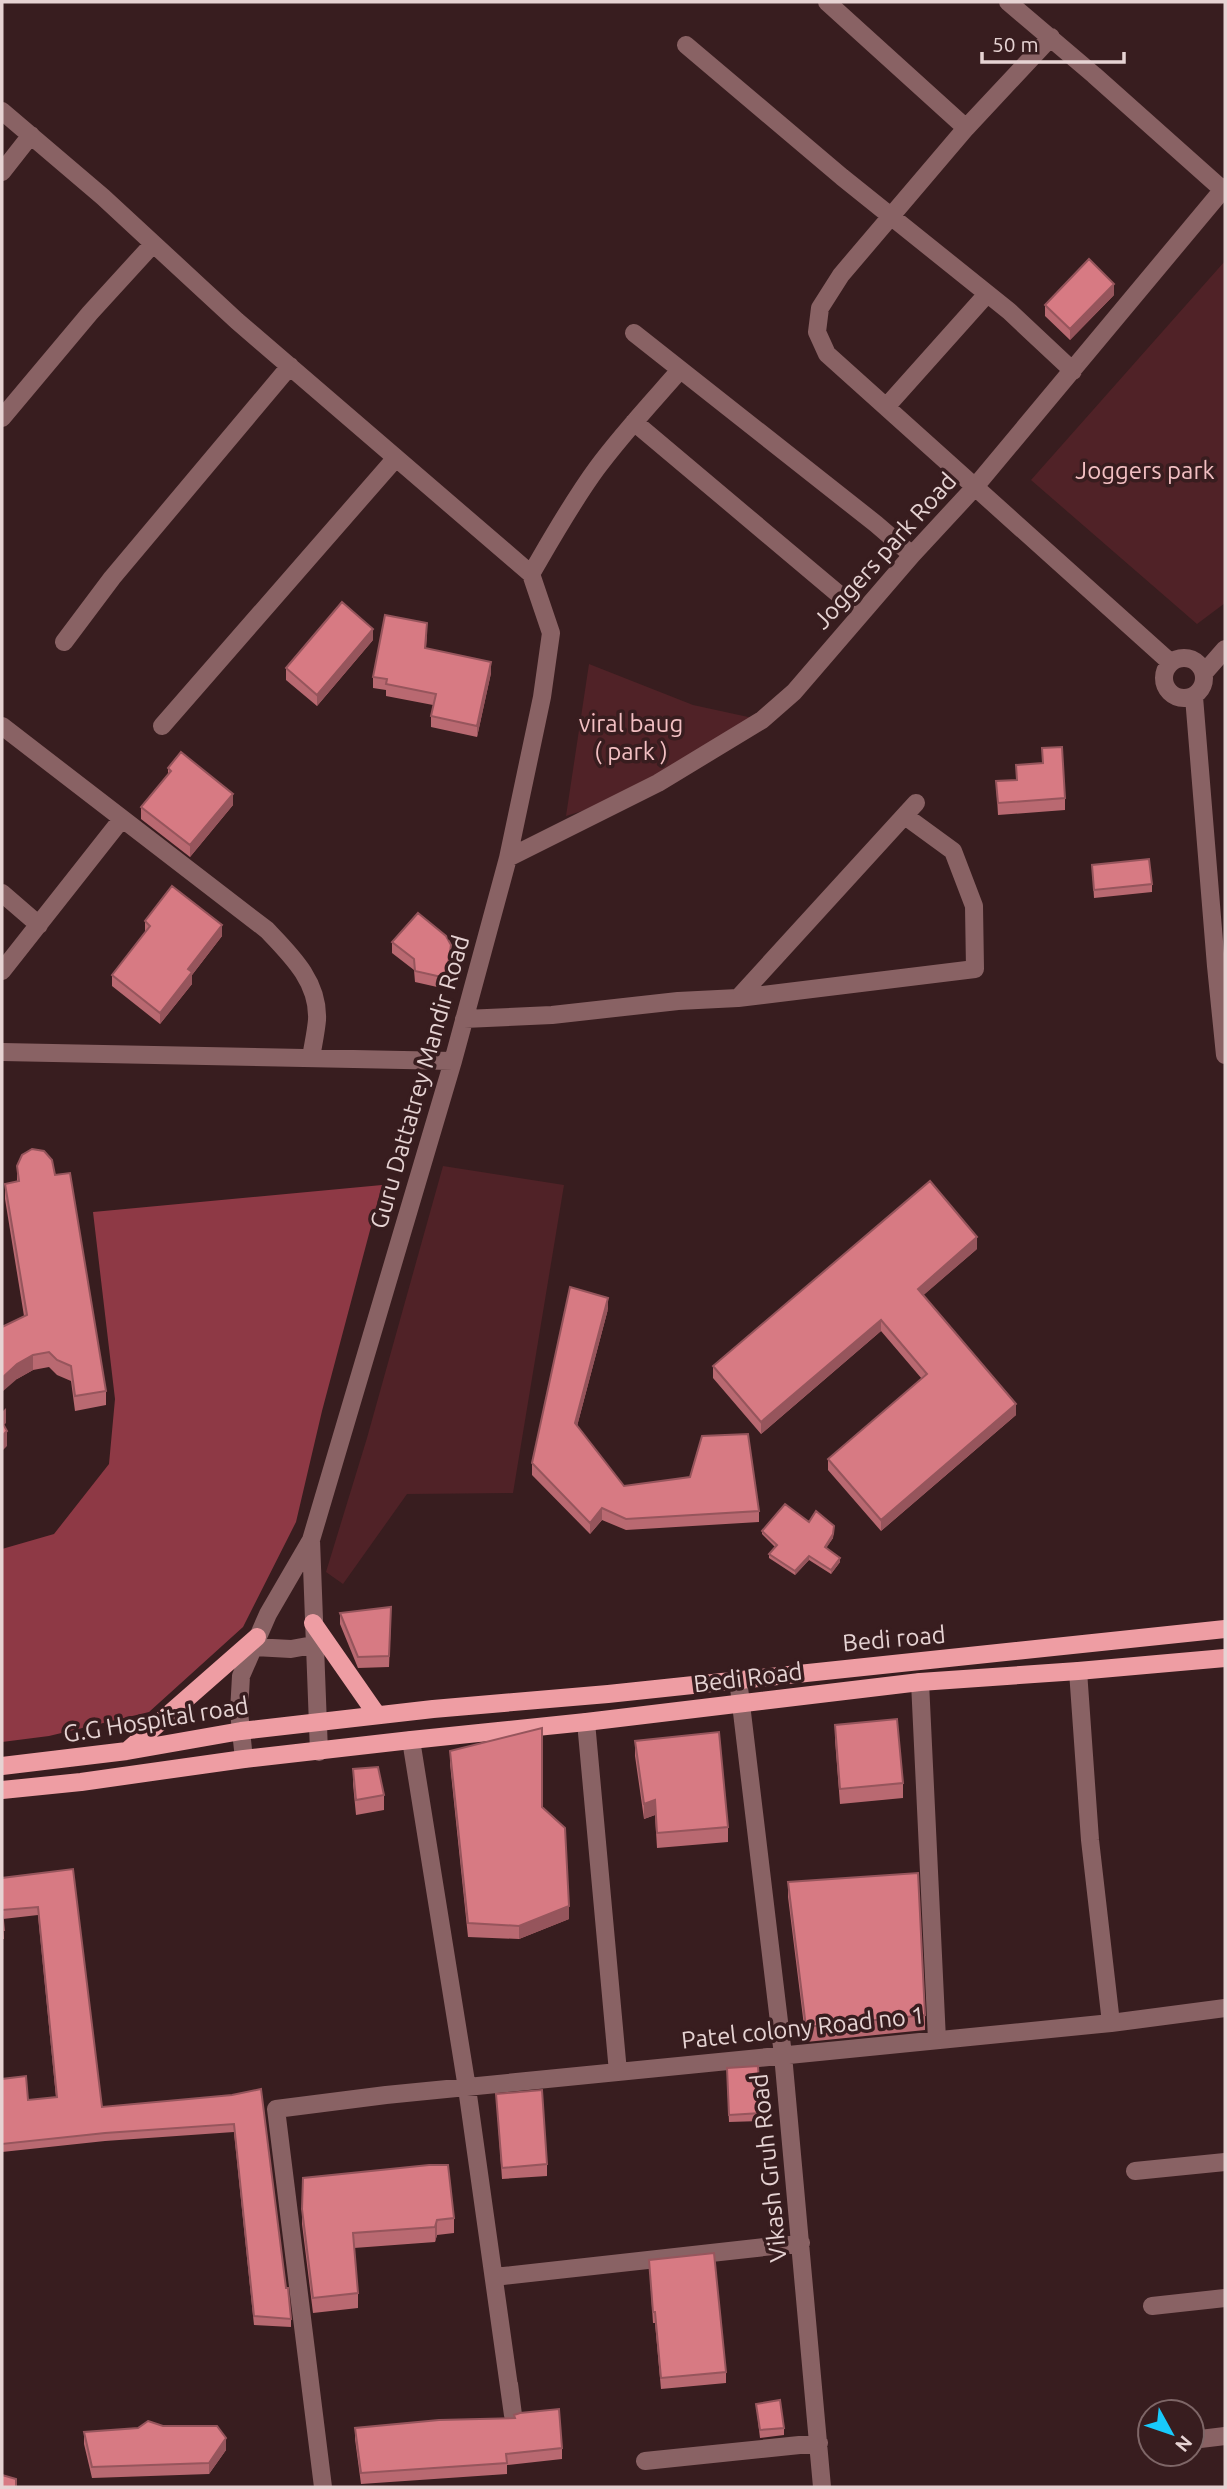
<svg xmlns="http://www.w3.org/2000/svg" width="1227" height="2489" viewBox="0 0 1227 2489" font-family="Ubuntu,sans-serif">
	<rect width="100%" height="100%" fill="#381d1f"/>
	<!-- green -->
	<path fill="#502227" d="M1225 261V603L1197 624 1031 480Z
		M589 664 693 705 762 720 634 795 566 816Z
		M443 1166 564 1185 513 1493 407 1494 343 1584 326 1572 367 1438Z"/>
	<!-- forest -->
	<path fill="#8e3945" d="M382 1185 322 1411 296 1522 243 1627 149 1712 49 1736 2 1742V1549L54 1534 109 1464 115 1399 93 1212Z"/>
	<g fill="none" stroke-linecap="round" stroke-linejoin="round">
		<!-- minor -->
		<path stroke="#896264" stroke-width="18" d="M827 2 966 128
			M1008 2 1094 75 1223 190
			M1051 37 966 128 841 275 820 308 817 332 827 354 1171 663
			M686 45 842 177 1009 311 1073 371
			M2 111 103 197 237 321 531 574 551 633 542 697 508 858 453 1061 311 1540 268 1614 241 1676 239 1712 244 1759
			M2 172 31 135
			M634 333 876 524 912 555
			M886 407 987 294
			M2 418 90 313 153 244
			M634 422 861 613
			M531 574C552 538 572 502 597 468 622 434 652 402 680 370
			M64 642 112 578 290 366
			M1164 678a20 20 0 1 1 40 0a20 20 0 1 1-40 0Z
			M1204 673 1225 649
			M1194 697 1216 966 1225 1055
			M2 726 267 930C291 955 319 982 317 1020 316 1032 313 1045 311 1058
			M162 726 395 459
			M508 858 658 783 762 720 794 692 912 555 974 488 1225 187
			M2 893 39 925
			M2 971 121 820
			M738 998 916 803
			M464 1019 552 1015 678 1001 738 998 975 969 974 906 953 851 905 816
			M2 1052 453 1061
			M311 1540 319 1752
			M252 1647 291 1649 313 1645
			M1078 1671 1090 1840 1111 2023
			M738 1679 783 2055 822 2487
			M920 1682 937 2040
			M586 1722 618 2072
			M411 1740 467 2088 513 2415 509 2384
			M1135 2171 1225 2162
			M494 2277 801 2243
			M1152 2306 1225 2298
			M1192 2440 1225 2436
			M645 2461 819 2443
			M323 2487 276 2109 386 2095 1111 2023 1225 2008"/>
		<!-- major -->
		<path stroke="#ee9da3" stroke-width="18" d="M313 1623 377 1715
			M127 1751 257 1637
			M2 1766 127 1751 241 1731 433 1709 608 1694 1225 1629
			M2 1790 81 1782 244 1759 411 1740 586 1722 920 1682 1078 1671 1225 1658"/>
	</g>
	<!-- wall -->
	<path fill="#b96971" d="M1114 295 1070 340 1045 316V305Z
		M427 634 426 648 491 673 477 737 431 727V716L433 705 386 696V690L373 688V677Z
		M373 640 317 706 286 680V668Z
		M1042 748 1065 798V810L998 815 996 781 1016 780V765L1042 763Z
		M168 768 233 805 190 857 141 819V807L168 775Z
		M1092 865 1152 884V892L1094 898Z
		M145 921 222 936 192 975V984L160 1024 112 986V975L145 933Z
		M392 942 451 957 446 989 415 982 414 970 392 953Z
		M17 1166 55 1175 106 1391V1405L75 1411 71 1381 57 1375 49 1367 33 1370 17 1379 24 1316 5 1199V1184L17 1182Z
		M977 1249 923 1295 1016 1415 881 1531 828 1470V1459L922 1379 881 1331 761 1434 713 1378V1366Z
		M608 1309 577 1426 624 1486 759 1511V1522L626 1530 602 1520 590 1534 532 1475V1463Z
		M809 1522 834 1529 833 1538 826 1548 840 1562 831 1574 809 1560 795 1575 769 1558V1554L775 1547 762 1534V1531Z
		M340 1613 391 1618 389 1667 358 1668 340 1624Z
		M835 1725 903 1783V1798L840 1804 835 1740Z
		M635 1741 728 1827V1842L657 1848 655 1815 644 1819 635 1756Z
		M450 1751 542 1807 569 1919 519 1939 468 1937 450 1764Z
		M353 1769 384 1795V1810L356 1815 353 1784Z
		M73 1869 102 2107 232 2095 286 2288 291 2319V2327L254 2325 234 2132 105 2141 2 2152V2079L28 2100 56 2097 38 1915 3 1919 4 1939H2V1878Z
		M788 1882 925 2015V2030L806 2042 788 1897Z
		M758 2066 761 2121 729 2122 727 2076Z
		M496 2094 547 2164V2176L502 2179Z
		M302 2209 454 2218V2233L437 2235 435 2242 354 2248 358 2293V2308L313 2313 302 2224Z
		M649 2260 726 2372V2383L661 2389 655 2323H653Z
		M756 2404 784 2428V2435L760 2438Z
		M355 2428 562 2448V2459L507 2465V2474L361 2484 355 2439Z
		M84 2432 226 2450 209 2474 92 2478 84 2444Z"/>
	<!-- shaded-wall -->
	<path fill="#96555c" d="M1114 284V295L1070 340V329Z
		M373 629V640L317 706V695Z
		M491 662V673L477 737V726Z
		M233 794V805L190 857V845Z
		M222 925V936L192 975V984L160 1024V1013L188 969Z
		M451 945V957L446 989V978Z
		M977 1237V1249L918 1300V1289Z
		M608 1298V1309L575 1434V1423Z
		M881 1320V1331L761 1434V1422Z
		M33 1355V1370L17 1379 2 1392V1378L17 1364Z
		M1016 1404V1415L881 1531V1520Z
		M6 1408V1423L2 1427V1412Z
		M7 1431V1446L2 1451V1436Z
		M602 1508V1520L590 1534V1523Z
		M834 1526 833 1538 825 1550V1547Z
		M809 1556V1560L795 1575V1571Z
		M840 1558V1562L831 1574V1570Z
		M655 1800V1815L644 1819V1804Z
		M569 1906V1919L519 1939V1926Z
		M437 2220V2235L435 2242V2227Z
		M226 2438V2450L209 2474V2463Z"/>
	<!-- building -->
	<path fill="#d77a83" stroke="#96555c" stroke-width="2" d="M1089 259 1114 284 1070 329 1045 305Z
		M342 602 373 629 317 695 286 668Z
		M385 615 427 623 425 648 491 662 477 726 431 716 436 694 386 684 387 679 373 677Z
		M1062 747 1065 798 998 803 996 781 1017 780 1016 765 1043 763 1042 748Z
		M181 752 233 794 190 845 141 807 171 771 168 768Z
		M1149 859 1152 884 1094 890 1092 865Z
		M172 886 222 925 188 969 192 972 160 1013 112 975 150 926 145 921Z
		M418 913 446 936 451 945 446 978 415 971 414 959 392 942Z
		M32 1149 44 1151 52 1160 55 1175 70 1173 106 1391 75 1396 71 1366 57 1360 49 1352 33 1355 17 1364 2 1378V1327L27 1315 5 1184 19 1181 17 1166 22 1155Z
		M930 1181 977 1237 918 1289 1016 1404 881 1520 828 1459 927 1374 881 1320 761 1422 713 1366Z
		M570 1287 608 1298 575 1423 624 1486 690 1477 702 1436 748 1434 759 1511 626 1519 602 1508 590 1523 532 1463Z
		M2 1422 7 1431 2 1436Z
		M785 1504 809 1522 816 1511 834 1526 833 1534 825 1547 840 1558 831 1570 809 1556 795 1571 769 1554 777 1545 762 1531Z
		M391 1607 389 1656 358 1657 340 1613Z
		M897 1719 903 1783 840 1789 835 1725Z
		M542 1728V1807L565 1828 569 1906 519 1926 468 1923 450 1751Z
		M719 1732 728 1827 657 1833 655 1800 644 1804 635 1741Z
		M378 1767 384 1795 356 1800 353 1769Z
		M73 1869 102 2107 232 2095 261 2089 286 2288H288L291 2319 254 2316 234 2124 105 2133 2 2144V2079L26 2076 28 2100 57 2097 38 1907 2 1910V1878Z
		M918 1873 925 2015 806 2027 788 1882Z
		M2 1911 4 1930H2Z
		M758 2066 761 2113 729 2115 727 2068Z
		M542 2090 547 2164 502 2168 496 2094Z
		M429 2165H448L454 2218 437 2220 435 2227 353 2233 358 2293 313 2298 302 2209 303 2178Z
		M714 2253 726 2372 661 2378 655 2312H653L649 2260Z
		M780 2400 784 2428 760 2430 756 2404Z
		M559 2409 562 2448 506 2454 507 2463 361 2473 355 2428 439 2420 515 2418 514 2415 520 2413Z
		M148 2421 163 2426H217L226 2438 209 2463 92 2467 84 2432 138 2428Z
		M2 2475 16 2479V2487H2Z"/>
	<g text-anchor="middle" stroke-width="7" stroke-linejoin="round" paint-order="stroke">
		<!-- park labels -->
		<g font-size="24" fill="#f2bfc2" stroke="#381d1f">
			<text x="1145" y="479">Joggers park</text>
			<text x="631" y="732">viral baug<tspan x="631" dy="28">( park )</tspan></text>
		</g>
		<!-- street labels -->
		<g font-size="24" fill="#e6d3d3" stroke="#381d1f">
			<text transform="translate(885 551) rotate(-48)" y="8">Joggers park Road</text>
			<text transform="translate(420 1082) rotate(-74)" y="8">Guru Dattatrey Mandir Road</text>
			<text transform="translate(894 1639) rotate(-5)" y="8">Bedi road</text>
			<text transform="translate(748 1678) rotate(-7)" y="8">Bedi Road</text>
			<text transform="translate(156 1720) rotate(-9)" y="8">G.G Hospital road</text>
			<text transform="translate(803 2028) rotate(-6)" y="8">Patel colony Road no 1</text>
			<text transform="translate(769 2168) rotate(-96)" y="8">Vikash Gruh Road</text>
		</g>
	</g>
	<!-- border -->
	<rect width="1227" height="2489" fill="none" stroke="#e6d3d3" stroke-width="7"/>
	<!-- north arrow -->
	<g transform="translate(1171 2433) rotate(130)"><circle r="33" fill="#381d1f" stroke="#7e6667" stroke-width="2"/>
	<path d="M0-5L12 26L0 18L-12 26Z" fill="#18cafc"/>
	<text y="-10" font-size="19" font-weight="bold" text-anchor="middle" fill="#e6d3d3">N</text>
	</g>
	<!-- scale -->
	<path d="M982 52v10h142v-10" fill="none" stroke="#e6d3d3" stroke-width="3.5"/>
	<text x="992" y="52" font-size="21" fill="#e6d3d3" stroke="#381d1f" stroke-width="5" paint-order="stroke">50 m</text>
</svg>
